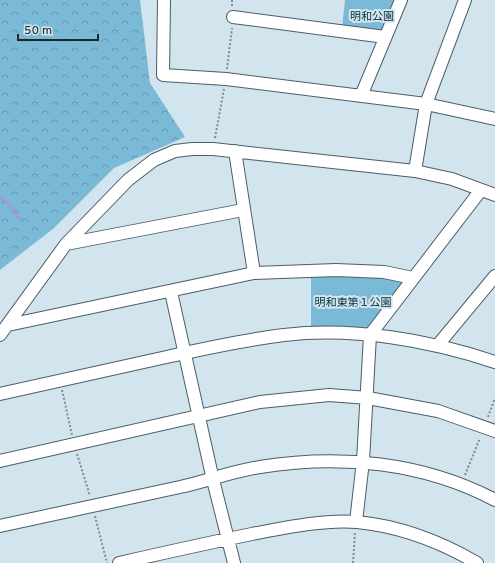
<svg xmlns="http://www.w3.org/2000/svg" width="495" height="563" viewBox="0 0 495 563" font-family="Overpass,'Noto Sans JP',sans-serif">
	<defs>
		<pattern id="forest-crowns" width="20" height="18" patternUnits="userSpaceOnUse"><rect width="20" height="18" fill="#7abad7"/><path d="M2 6a3 3 0 1 1 6 0M12 15a3 3 0 1 1 6 0" fill="none" stroke="#6497af"/></pattern>
	</defs>
	<rect width="100%" height="100%" fill="#d2e4ed"/>
	<!-- green -->
	<path fill="#7abad7" d="M345 0H396L382 33 342 28Z
		M311 274H365L405 280 366 331 311 328Z"/>
	<!-- forest -->
	<path fill="url(#forest-crowns)" d="M0 0H140L150 83 185 137 114 168 54 228 0 270Z"/>
	<g fill="none" stroke-linecap="round" stroke-linejoin="round">
		<!-- stream -->
		<path stroke="#a199dc" stroke-width="3" d="M0 197 6 201 20 219"/>
		<defs>
			<path id="street" d="M164 0 163 75 226 79 426 104 495 119
				M233 17 385 37
				M361 96 401 0
				M235 151 254 273
				M415 171 426 104 465 0
				M66 244 243 210
				M171 292 213 480 234 563
				M8 325 254 273 336 270 384 272 413 278
				M0 335 66 244 128 180 154 160 175 151 192 149H213L415 171 452 179 495 195
				M437 346 495 276
				M0 394C54 382 108 370 162 358 202 349 243 340 284 335 354 327 429 340 495 362
				M0 461 260 402 329 395 368 398 438 411 495 431
				M356 522 363 461 370 335 481 190
				M0 526C60 513 120 500 180 487 207 481 233 471 260 467 339 454 423 462 495 500
				M119 563C163 553 208 543 252 534 283 528 326 519 357 522 399 526 441 542 477 563"/>
		</defs>
		<!-- street casing -->
		<use href="#street" stroke="#4d5d65" stroke-width="14"/>
		<!-- path -->
		<path stroke="#7e8b91" stroke-width="2" stroke-dasharray="2 2" stroke-linecap="butt" d="M232 0V7
			M227 69 232 28
			M215 138 224 89
			M62 390 72 435
			M488 417 495 398
			M77 454 90 496
			M465 475 480 438
			M95 516 107 563
			M353 563 355 532"/>
		<!-- street -->
		<use href="#street" stroke="#fff" stroke-width="12"/>
	</g>
	<g text-anchor="middle" stroke-width="4" stroke-linejoin="round" paint-order="stroke">
		<!-- park labels -->
		<g font-size="11" fill="#062f3e" stroke="#d2e4ed">
			<text x="372" y="20">明和公園</text>
			<text x="353" y="306">明和東第１公園</text>
		</g>
	</g>
	<!-- scale -->
	<path d="M18 34v6h80v-6" fill="none" stroke="#20272a" stroke-width="2"/>
	<text x="24" y="34" font-size="12" fill="#20272a" stroke="#d2e4ed" stroke-width="3" paint-order="stroke">50 m</text>
</svg>
